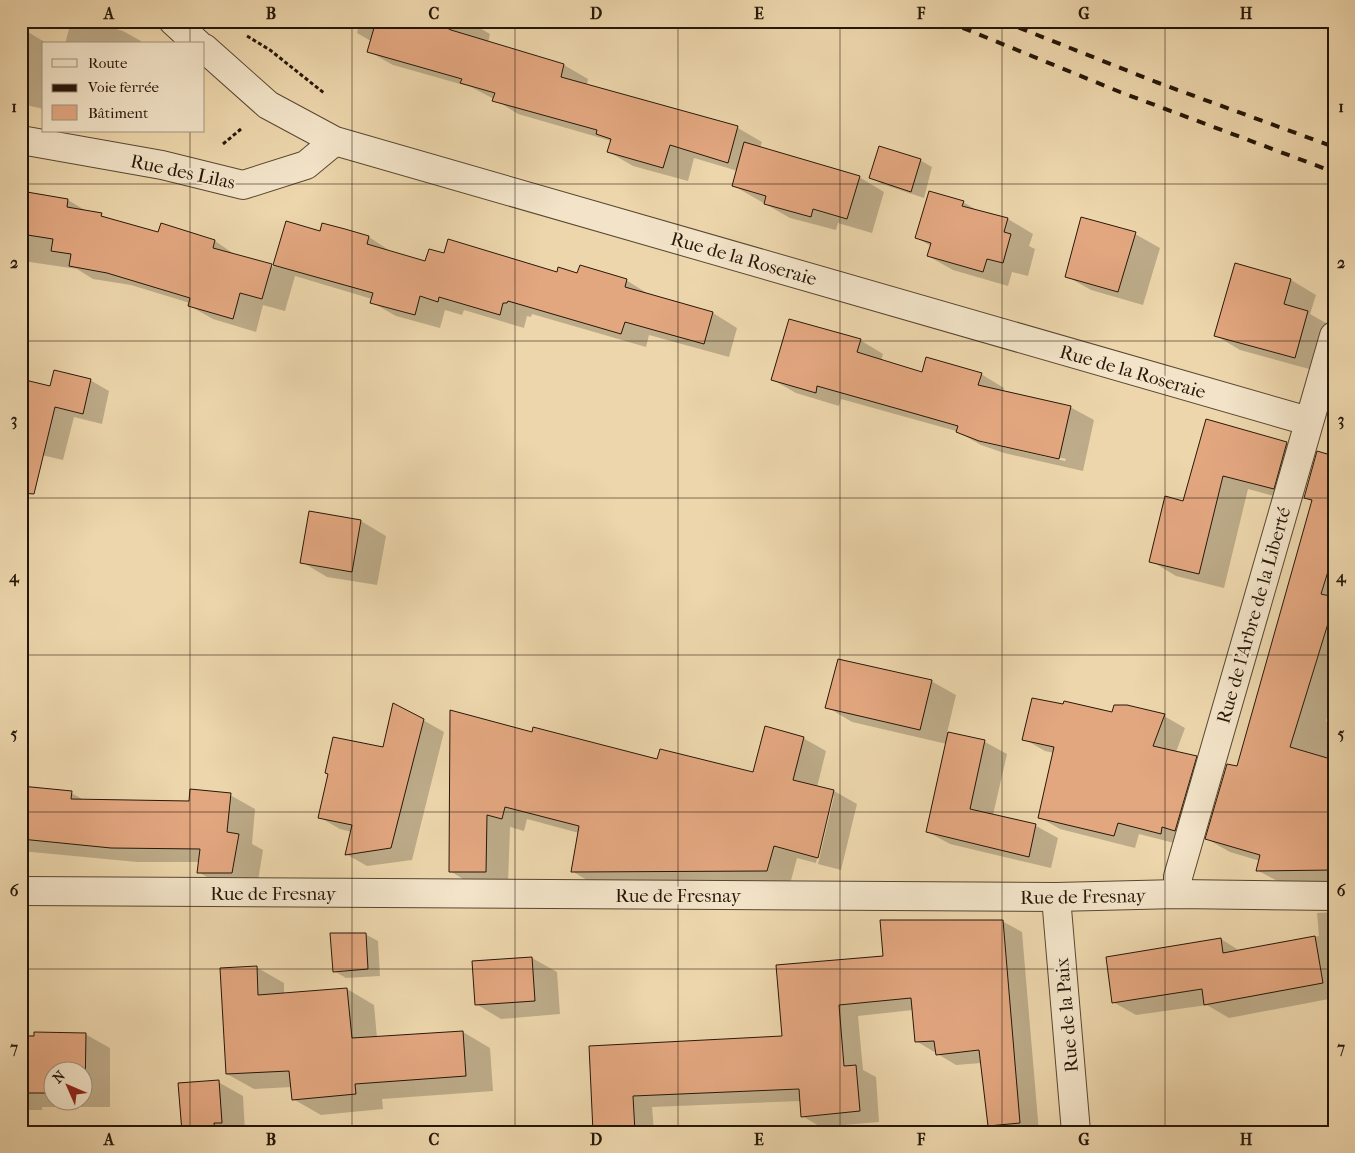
<svg xmlns="http://www.w3.org/2000/svg" width="1355" height="1153" viewBox="0 0 1355 1153" font-family="'IM FELL French Canon',serif">
	<rect width="100%" height="100%" fill="#edd6ac"/>
	<filter id="stains"><feTurbulence type="fractalNoise" baseFrequency=".004" numOctaves="4"/><feColorMatrix values="0 0 0 0 .2 0 0 0 0 .09 0 0 0 0 .02 0 0 0 .5 -.17"/></filter>
	<radialGradient id="worn" r=".72"><stop offset=".6" stop-color="#630" stop-opacity="0"/><stop offset="1" stop-color="#630" stop-opacity=".3"/></radialGradient>
	<!-- shadow -->
	<path fill="#0003" fill-rule="evenodd" d="M71 21 88 25 90 21 123 31 141 41 140 44H65Z
		M360 21H468L490 34 488 43 564 65 588 79 587 85 738 128 762 142 760 148 859 177 884 192 872 233 838 223 836 230 790 218 734 186 738 171 694 158 688 181 633 166 609 152 612 142 608 140 518 114 494 99 471 87 393 65 368 51 371 41 357 33Z
		M21 28 48 44H44V109L30 106 21 101Z
		M920 160 932 167 924 198 882 184 870 177Z
		M21 192 68 200 88 212 159 233 215 241 237 256 274 267 287 222 321 232 369 237 393 253 426 263 444 254 558 273 626 280 650 295 713 313 737 328 729 357 649 335 646 347 532 314 531 317 527 316 524 328 464 310 462 315 445 310 440 328 396 316 371 302 372 299 295 276 285 311 263 305 256 332 213 319 190 306V303L131 285 93 279 77 269 23 261 21 272Z
		M963 202 980 212 1008 219 1033 234 1029 246 1035 249 1028 276 1012 272 1008 286 953 270 928 256 931 246 917 238Z
		M1135 234 1160 248 1143 305 1091 290 1066 276Z
		M1235 265 1291 280 1316 295 1310 314 1333 327 1320 372 1240 350 1215 335Z
		M860 340 883 354 881 361 923 374H981L1004 388 1003 392 1070 407 1094 420 1083 471 1004 453 981 445 956 431 841 399 839 406 796 393 773 380ZM981 440 1066 459 1065 461 981 442Z
		M90 380 109 391 102 424 74 417 63 460 29 452 51 387Z
		M1207 421 1287 444 1311 458 1299 503 1248 489 1224 588 1176 576 1151 561 1184 502Z
		M1332 435H1334V694L1326 721 1334 724V891L1281 883 1257 870 1260 861 1230 852 1207 839 1238 768 1313 502 1305 497 1326 455Z
		M361 521 386 536 377 585 327 577 302 562Z
		M931 681 956 695 947 733 985 742 1007 754 993 815 1036 826 1058 838 1051 868 950 844 928 832 947 744 852 722 827 707Z
		M1113 714 1164 716 1185 728 1176 752 1196 758 1217 770 1182 845 1139 834 1135 848 1060 829 1039 817 1054 753 1045 751 1024 739Z
		M423 720 444 732 412 860 367 866 346 854 352 832 340 829 319 817 383 748Z
		M533 734 658 760 754 774 803 738 826 751 817 787 834 791 857 804 841 870 818 864 834 796H831L816 863 797 858 790 884 595 885 572 871 579 833 527 819 524 831 510 827 508 884 473 885 450 871Z
		M21 787 71 793 86 801 190 802 230 795 255 809 252 844 263 850 257 887 223 886 198 872 199 862H137L21 851Z
		M1334 912V998L1229 1018 1207 1005 1136 1015 1113 1002 1221 939 1240 951 1319 936 1317 913Z
		M1002 921 1022 932 1039 1132H1001L989 1125 981 1063 956 1065 916 1041 913 1010 858 1016 863 1070 876 1077 879 1122 821 1127 802 1116 801 1101 652 1107 654 1132H594L590 1047 783 1037 884 957Z
		M365 934 378 941 380 976 346 978 334 971Z
		M532 958 557 972 560 1014 501 1019 476 1004Z
		M256 967 284 983V994L347 989 374 1005 377 1038 463 1032 490 1048 493 1091 382 1099 383 1109 321 1115 293 1099 292 1087 254 1089 227 1074Z
		M85 1034 110 1048V1107H42V1110H21V1036ZM52 1070H82V1100H52Z
		M218 1082 243 1096 245 1132H183Z"/>
	<!-- building -->
	<path fill="#e3a780" stroke="#261708" d="M376 21H447L445 27 451 30 564 64 561 77 738 126 728 163 670 145 663 168 607 152 611 139 596 134 597 130 492 101 495 93 460 83 462 79 367 52Z
		M744 142 860 176 847 219 813 209 811 217 764 204 766 196 732 186Z
		M879 146 921 159 911 192 869 178Z
		M21 191 68 199 67 207 102 213 101 216 158 232 161 223 215 240 213 248 272 264 262 299 240 293 233 319 188 306 190 298 107 273 69 266 71 254 51 251 53 239 21 234Z
		M929 191 964 201 962 206 1008 218 1004 232 1011 234 1003 263 987 259 983 272 927 256 931 243 915 238Z
		M1081 217 1136 232 1118 292 1065 277Z
		M286 221 320 231 322 223 345 229 369 236 367 244 425 261 429 249 444 253 448 239 557 272 558 267 577 273 580 265 627 279 625 287 713 312 704 344 625 322 621 334 508 301 507 303H503L500 315 439 297 438 302 420 296 415 315 370 303 373 293 273 265Z
		M1235 263 1291 279 1284 304 1308 311 1295 358 1214 336Z
		M789 319 861 339 857 352 922 372 926 357 982 373 978 385 1071 406 1059 459 979 441 956 432 958 426 895 408 817 386 816 393 771 380Z
		M54 370 91 379 83 414 55 407 34 494 21 493V379L50 386Z
		M1206 419 1287 442 1274 489 1223 476 1199 574 1149 562 1165 496 1183 501Z
		M1317 451 1334 456V552L1321 594 1334 597V604L1290 747 1334 760V870L1256 871 1260 855 1205 839 1227 764 1237 766 1312 500 1304 498Z
		M309 511 361 520 352 572 300 563Z
		M838 659 932 680 920 730 825 708Z
		M1032 698 1063 704 1064 701 1112 712 1114 705H1127L1165 714 1153 746 1197 756 1175 831 1162 827 1161 834 1118 823 1114 836 1038 818 1054 747 1022 740Z
		M393 703 424 719 391 848 345 855 352 825 318 818 328 774 325 773 333 737 383 747Z
		M450 710 532 732 533 727 657 759 660 749 753 772 765 726 804 737 793 780 834 790 818 858 774 846 767 871 571 872 579 826 505 807 502 819 487 815 486 872H449Z
		M948 732 985 740 970 809 1036 824 1029 857 926 832Z
		M21 786 72 791 71 799 189 801 190 789 231 793 227 832 239 834 232 873H197L200 849 111 848 21 839Z
		M880 920H1003L1020 1123 988 1126 979 1050 936 1055 934 1041 915 1042 911 998 839 1005 844 1066 856 1065 860 1111 801 1117 799 1089 633 1096 635 1132H593L589 1046 782 1036 776 965 883 956Z
		M330 933H366L368 969 333 972Z
		M1315 936 1323 983 1204 1005 1202 989 1112 1003 1106 957 1221 938 1223 953Z
		M532 957 535 1001 475 1005 472 961Z
		M257 966 258 995 347 988 352 1038 463 1031 466 1076 355 1084 356 1094 292 1100 289 1071 226 1074 220 968Z
		M34 1032 86 1033 85 1093H82V1070H52V1093H21V1036H34Z
		M219 1080 222 1123H214L215 1132H182L178 1083Z"/>
	<g fill="none" stroke-linecap="round" stroke-linejoin="round">
		<defs>
			<path id="minor" d="M173 21 198 44
				M204 48 268 105 335 141 1308 421
				M21 140 162 165 243 185 306 165 335 141
				M1178 894V877L1334 336
				M1056 897 1076 1132"/>
			<path id="tertiary" d="M21 891 1056 897 1178 894 1334 896"/>
		</defs>
		<!-- minor casing -->
		<use href="#minor" stroke="#584731" stroke-width="30"/>
		<!-- tertiary casing -->
		<use href="#tertiary" stroke="#584731" stroke-width="30"/>
		<!-- path -->
		<path stroke="#261708" stroke-width="3" stroke-dasharray="4 2.5" stroke-linecap="butt" d="M247 36 270 50 324 93
			M223 144 241 129"/>
		<!-- minor -->
		<use href="#minor" stroke="#f3e4c9" stroke-width="28"/>
		<!-- tertiary -->
		<use href="#tertiary" stroke="#f3e4c9" stroke-width="28"/>
		<!-- rail -->
		<path stroke="#261708" stroke-width="4" stroke-dasharray="9 9" stroke-linecap="butt" d="M946 21 1120 92 1334 172
			M1002 21 1156 82 1334 147"/>
	</g>
	<!-- grid -->
	<path fill="none" stroke="#261708" stroke-width="1" stroke-opacity="0.55" d="M190 21V44M352 21V1132M515 21V1132M678 21V1132M840 21V1132M1002 21V1132M1165 21V1132M190 131V1132M21 184H1334M21 341H1334M21 498H1334M21 655H1334M21 812H1334M21 969H1334"/>
	<g text-anchor="middle" stroke-width="4.5" stroke-linejoin="round" paint-order="stroke">
		<!-- street labels -->
		<g font-size="19" fill="#261708" stroke="#f3e4c9">
			<text transform="translate(183 171) rotate(12)" y="7">Rue des Lilas</text>
			<text transform="translate(744 258) rotate(16)" y="7">Rue de la Roseraie</text>
			<text transform="translate(1133 371) rotate(16)" y="7">Rue de la Roseraie</text>
			<text transform="translate(1253 615) rotate(-74)" y="7">Rue de l'Arbre de la Liberté</text>
			<text x="273" y="900">Rue de Fresnay</text>
			<text x="678" y="902">Rue de Fresnay</text>
			<text transform="translate(1083 896) rotate(-1)" y="7">Rue de Fresnay</text>
			<text transform="translate(1066 1015) rotate(-95)" y="7">Rue de la Paix</text>
		</g>
	</g>
	<!-- margin -->
	<rect width="1355" height="1153" fill="none" stroke="#edd6ac" stroke-width="55"/>
	<!-- legend -->
	<rect x="42" y="42" width="162" height="90" fill="#f3e4c9" stroke="#a1927c"/>
	<rect x="52" y="59" width="25" height="8" fill="#f3e4c9" stroke="#a1927c"/>
	<text x="88" y="68" font-size="15" fill="#261708">Route</text>
	<rect x="52" y="84" width="25" height="8" fill="#261708" stroke="#a1927c"/>
	<text x="88" y="92" font-size="15" fill="#261708">Voie ferrée</text>
	<rect x="52" y="105" width="25" height="15" fill="#e3a780" stroke="#a1927c"/>
	<text x="88" y="118" font-size="15" fill="#261708">Bâtiment</text>
	<!-- north arrow -->
	<g transform="translate(68 1086) rotate(315)"><circle r="24" fill="#f3e4c9" stroke="#a1927c"/>
	<path d="M0-4L9 19L0 12L-9 19Z" fill="#8f2418"/>
	<text y="-8" font-size="14" font-weight="bold" text-anchor="middle" fill="#261708">N</text>
	</g>
	<rect x="28" y="28" width="1300" height="1098" fill="none" stroke="#261708" stroke-width="2"/>
	<g font-size="16" text-anchor="middle" font-weight="bold" fill="#261708">
		<text x="109" y="19">A</text>
		<text x="271" y="19">B</text>
		<text x="434" y="19">C</text>
		<text x="596" y="19">D</text>
		<text x="759" y="19">E</text>
		<text x="921" y="19">F</text>
		<text x="1084" y="19">G</text>
		<text x="1246" y="19">H</text>
		<text x="14" y="112">1</text>
		<text x="1341" y="112">1</text>
		<text x="14" y="268">2</text>
		<text x="1341" y="268">2</text>
		<text x="14" y="425">3</text>
		<text x="1341" y="425">3</text>
		<text x="14" y="582">4</text>
		<text x="1341" y="582">4</text>
		<text x="14" y="739">5</text>
		<text x="1341" y="739">5</text>
		<text x="14" y="896">6</text>
		<text x="1341" y="896">6</text>
		<text x="14" y="1053">7</text>
		<text x="1341" y="1053">7</text>
		<text x="109" y="1145">A</text>
		<text x="271" y="1145">B</text>
		<text x="434" y="1145">C</text>
		<text x="596" y="1145">D</text>
		<text x="759" y="1145">E</text>
		<text x="921" y="1145">F</text>
		<text x="1084" y="1145">G</text>
		<text x="1246" y="1145">H</text>
	</g>
	<rect width="100%" height="100%" filter="url(#stains)"/>
	<rect width="100%" height="100%" fill="url(#worn)"/>
</svg>
